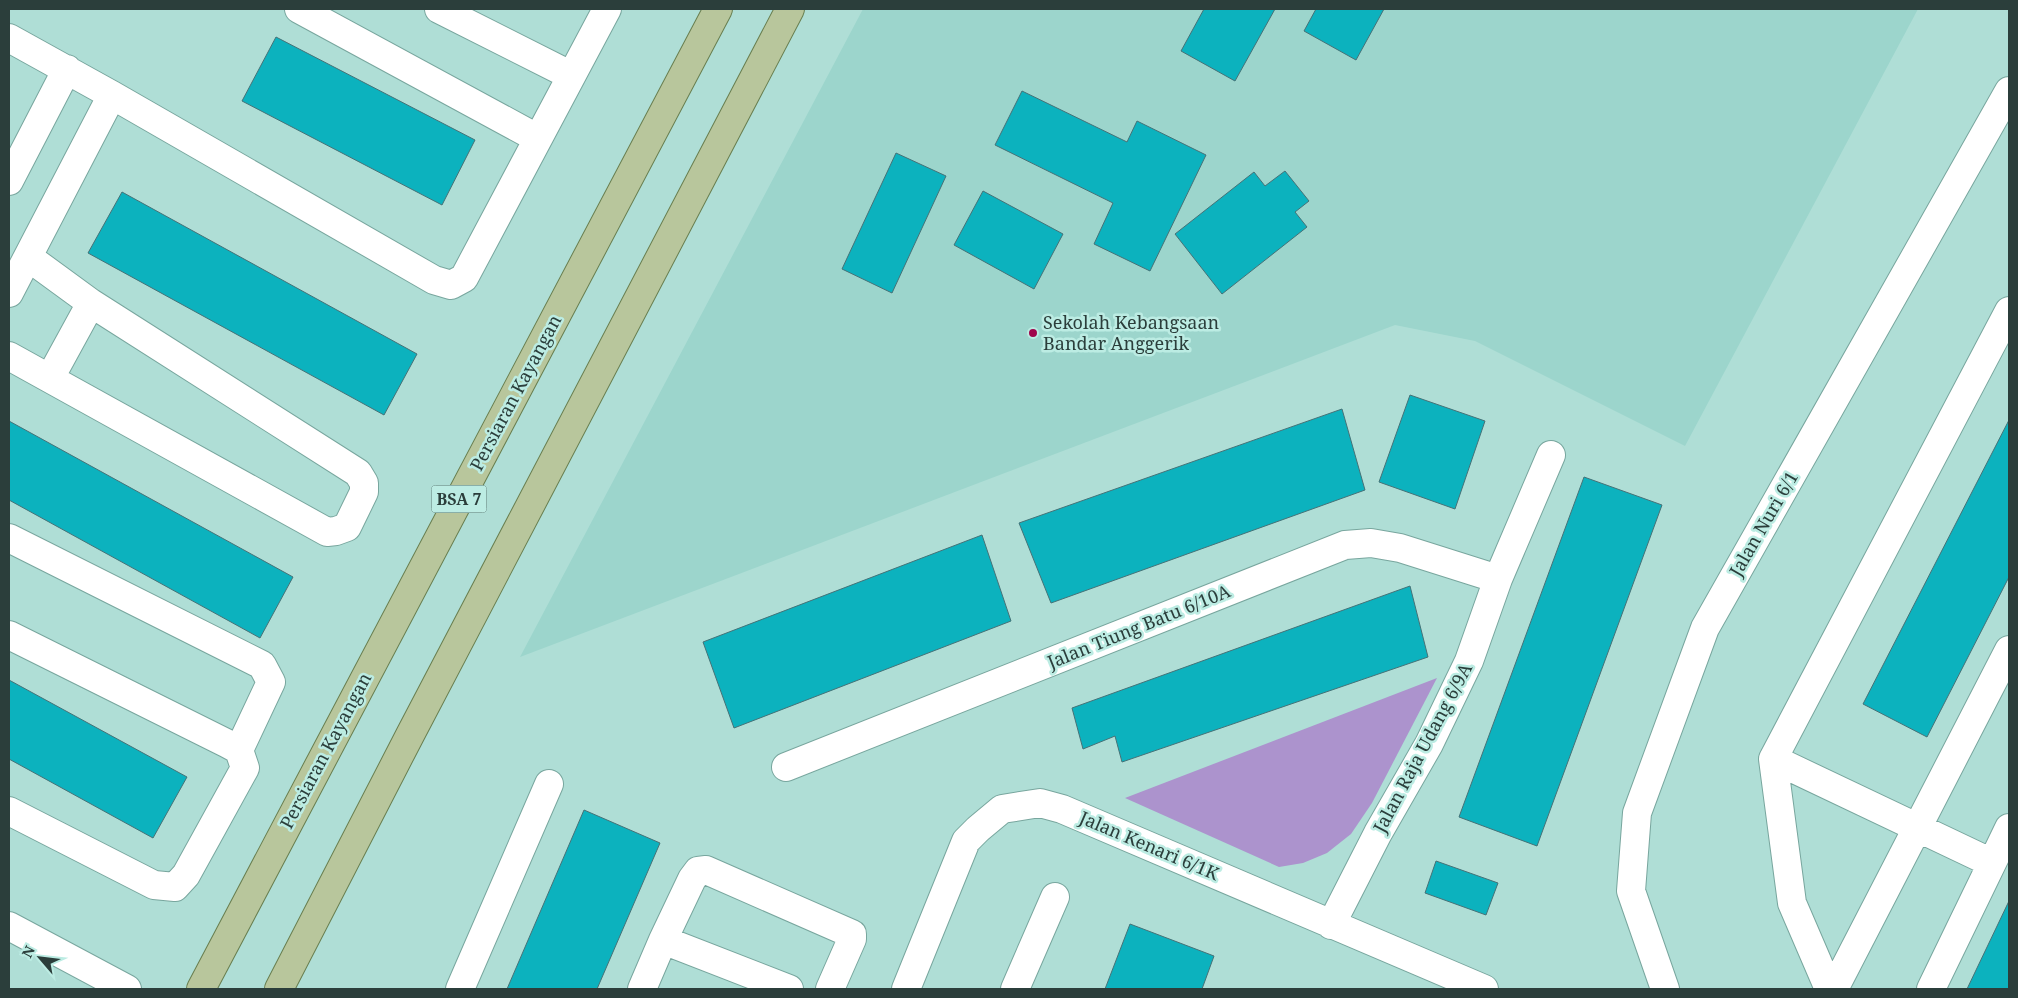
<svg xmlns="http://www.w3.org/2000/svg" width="2018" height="998" viewBox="0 0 2018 998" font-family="'Noto Serif',serif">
	<rect width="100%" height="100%" fill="#afded6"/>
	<!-- built -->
	<path fill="#9cd5cc" d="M863 9H1918L1685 446 1475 341 1395 325 520 657Z"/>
	<!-- green -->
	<path fill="#ac93cd" d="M1437 678 1372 803 1351 834 1327 853 1303 863 1279 867 1125 798Z"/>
	<!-- building -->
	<path fill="#0cb2be" stroke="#457277" d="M1204 9H1275L1235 81 1181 51Z
		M1316 9H1384L1356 60 1304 31Z
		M276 37 475 140 442 205 242 101Z
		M1022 91 1127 142 1137 121 1206 155 1150 271 1094 244 1113 203 995 145Z
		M896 153 946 176 892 293 842 269Z
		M1285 171 1309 201 1295 212 1307 227 1222 294 1175 234 1254 172 1265 186Z
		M983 191 1063 234 1034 289 954 245Z
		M122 192 417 354 384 415 88 253Z
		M1410 395 1485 421 1455 509 1379 482Z
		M1342 409 1365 490 1051 603 1019 523Z
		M2009 420V577L1927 737 1863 704Z
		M9 421 293 577 260 638 9 500Z
		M1584 477 1662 505 1537 846 1459 817Z
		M982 535 1011 621 734 728 703 642Z
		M1410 586 1428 657 1122 762 1115 736 1083 749 1072 708Z
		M9 680 187 777 153 838 9 759Z
		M584 810 660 843 597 989H507Z
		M1436 861 1498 883 1486 915 1425 893Z
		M2009 901V989H1967Z
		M1130 924 1214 956 1202 989H1105Z"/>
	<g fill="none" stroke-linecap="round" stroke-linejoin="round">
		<defs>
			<path id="minor" d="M299 9 537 138
				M439 9 570 75
				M9 38 112 95 434 280 451 285 464 278 607 9
				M9 181 67 69
				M28 257 91 303 50 378
				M9 293 112 95
				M9 356 327 532 336 531 347 527 364 492V483L358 473 91 303
				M9 538 262 665 271 682 239 750
				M9 635 226 743 239 750 245 768 186 875 175 887 154 885 9 811
				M1773 759 1992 863
				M786 767 1345 545 1371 543 1400 548 1498 579
				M1331 925 1378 833 1429 744 1469 661 1498 579 1551 455
				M9 926 127 989
				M663 940 789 989
				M460 989 549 784
				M642 989 663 940 692 879 698 871 706 870 852 934V939L830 989
				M906 989 966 841 978 829 1002 809 1040 803 1062 809 1484 989
				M1015 989 1055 897
				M1665 989 1631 891 1637 813 1705 628 2009 91
				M1829 989 1792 903 1773 759 2009 311
				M1834 989 2009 650
				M1931 989 2009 828"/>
			<path id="major" d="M201 989 718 9
				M279 989 410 735 790 9"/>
		</defs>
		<!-- minor casing -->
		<use href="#minor" stroke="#78a69e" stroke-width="30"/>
		<!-- major casing -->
		<use href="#major" stroke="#687e4f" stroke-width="30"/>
		<!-- minor -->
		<use href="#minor" stroke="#fff" stroke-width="28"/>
		<!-- major -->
		<use href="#major" stroke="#b8c69c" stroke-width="28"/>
	</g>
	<!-- markers -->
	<circle fill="#9f054b" stroke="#bcece3" stroke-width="2" cx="1033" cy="333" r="5"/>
	<g text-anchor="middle" stroke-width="5" stroke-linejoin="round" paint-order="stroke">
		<!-- shield labels -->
		<rect fill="#bcece3" stroke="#56726d" stroke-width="1" x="431.5" y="485.5" width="55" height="27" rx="4"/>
		<g font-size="16" font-weight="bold" fill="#2b3e3b">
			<text x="459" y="505">BSA 7</text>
		</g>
		<!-- poi labels -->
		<g font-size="18" fill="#2b3e3b" stroke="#bcece3" text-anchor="start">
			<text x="1043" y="329">Sekolah Kebangsaan<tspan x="1043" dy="21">Bandar Anggerik</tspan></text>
		</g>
		<!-- street labels -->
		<g font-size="18" fill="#2b3e3b" stroke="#bcece3">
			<text transform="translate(516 393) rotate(-62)" y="6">Persiaran Kayangan</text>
			<text transform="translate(1764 524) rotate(-60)" y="6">Jalan Nuri 6/1</text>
			<text transform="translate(1139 627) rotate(-22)" y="6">Jalan Tiung Batu 6/10A</text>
			<text transform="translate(1423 748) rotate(-62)" y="6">Jalan Raja Udang 6/9A</text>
			<text transform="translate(326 751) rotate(-62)" y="6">Persiaran Kayangan</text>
			<text transform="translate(1149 846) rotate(23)" y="6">Jalan Kenari 6/1K</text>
		</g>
	</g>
	<!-- border -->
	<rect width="2018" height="998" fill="none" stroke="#2b3e3b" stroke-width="20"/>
	<!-- north arrow -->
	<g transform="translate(40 958) rotate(298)" stroke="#bcece3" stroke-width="4" paint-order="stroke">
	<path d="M0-4L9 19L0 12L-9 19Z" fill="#2b3e3b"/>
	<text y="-8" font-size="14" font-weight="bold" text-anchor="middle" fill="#2b3e3b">N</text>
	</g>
</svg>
